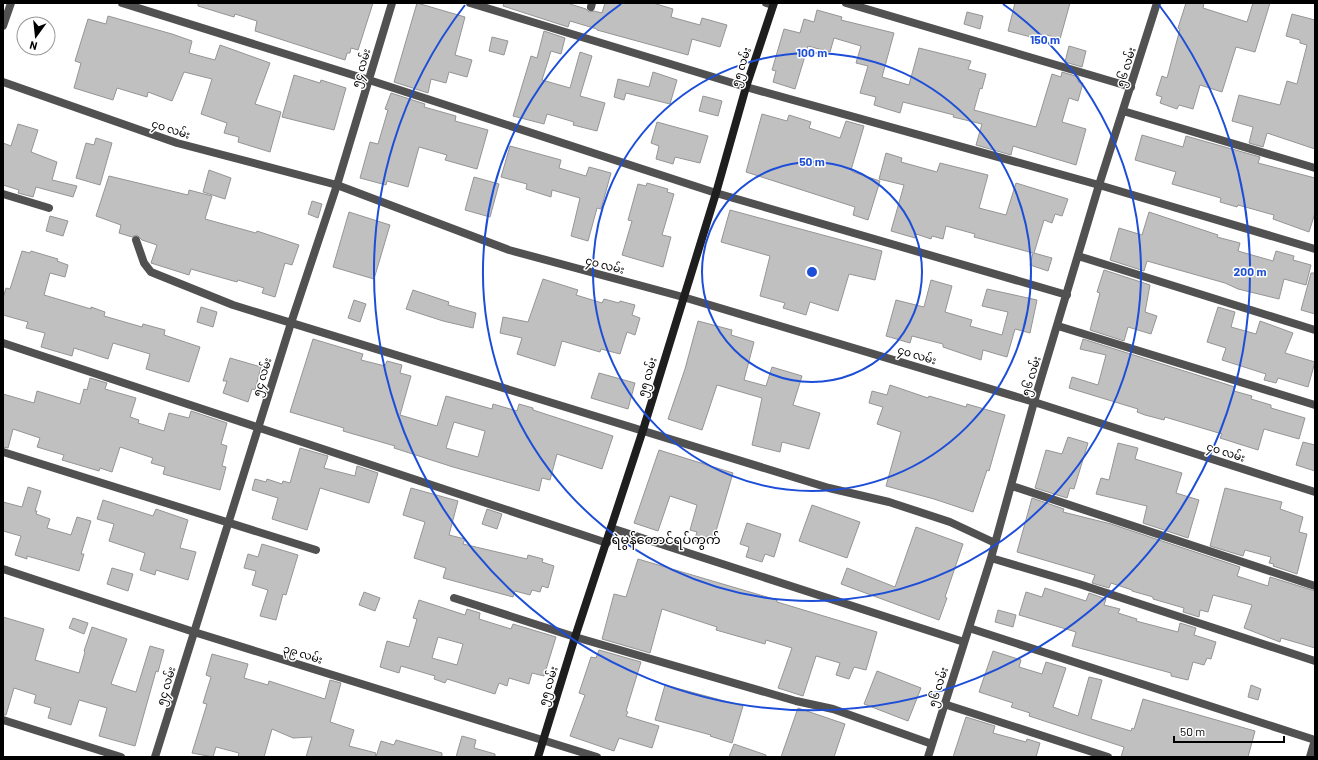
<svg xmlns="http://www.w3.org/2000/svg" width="1318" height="760" viewBox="0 0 1318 760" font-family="Barlow,'Noto Sans Myanmar',sans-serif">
	<rect width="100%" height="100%" fill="#fff"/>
	<!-- building -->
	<path fill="#c0c0c0" stroke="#959595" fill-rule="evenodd" d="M198 3H373L358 50 351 48 350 53H347L345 60 255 31 257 21 235 14 234 17 198 6Z
		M417 3 465 17 455 55 472 60 467 77 449 72 446 83 431 79 428 93 394 82Z
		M504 3H567L586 9 589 12 594 11 602 13 605 3H653L673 9 671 17 700 25 702 18 727 25 720 47 692 39 688 55 597 30V29L570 21 568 27 503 6Z
		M1015 3H1070L1060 39 1047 35 1046 41 1008 31Z
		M1186 3H1204L1203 8 1247 22 1253 3H1270L1255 52 1236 47 1222 92 1200 85 1193 109 1179 105 1177 109 1160 103 1162 97 1156 95 1162 76 1167 78 1180 29 1178 28Z
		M817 10 842 17 841 20 894 33 882 77 909 85 919 48 971 61 968 69 986 74 982 89 980 88 974 110 1036 127 1052 74 1061 77 1062 72 1079 77 1078 82 1083 83 1078 101 1069 98 1062 122 1086 129 1076 165 1013 146 1011 155 976 145 982 124 953 117 954 115 903 102 900 113 874 105 876 97 860 93 868 66 856 63 861 46 834 38 830 52 808 46 795 89 773 82 776 71 772 70 784 29 800 33 804 19 814 22Z
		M967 12 983 16 980 29 964 24Z
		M1292 14 1315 20V149L1267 133 1263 147 1249 143 1253 127 1232 121 1239 95 1280 105 1287 81 1297 84 1307 45 1300 43V40L1286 36Z
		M108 16 172 34 192 41 189 53 215 60 220 45 270 63 255 104 281 112 270 152 238 142 239 137 224 133 227 123 201 114 212 79 184 72 172 101 148 92 147 97 117 88 113 100 74 88 81 63 75 61 88 19 106 24Z
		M544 31 565 38 561 54 551 51 542 80 570 88 580 52 592 56 580 96 605 103 597 131 573 125 574 122 547 114 544 124 513 116 531 56 537 58Z
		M492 37 508 41 504 55 489 51Z
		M1069 46 1086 51 1082 67 1065 62Z
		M653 72 677 80 670 104 626 93 624 100 614 97 618 79 649 87Z
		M294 75 320 83 321 80 346 88 334 130 282 117Z
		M391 93 425 104 424 107 456 116 455 121 488 130 477 169 445 160 447 155 419 147 408 187 387 181 386 185 360 178 370 142 378 144 388 110 385 109Z
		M703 96 722 101 718 116 699 111Z
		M762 114 787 121 789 115 811 122 809 128 840 138 846 121 864 126 851 170 853 172 880 181 868 220 853 215 855 207 746 172Z
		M657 122 708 136 700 163 675 157 673 164 656 159 659 146 651 143Z
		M18 124 38 130 31 152 57 162 52 180 77 186 73 197 36 187 33 197 18 193 19 190 3 185V143L11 146Z
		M1142 135 1183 147 1186 136 1260 157 1258 163 1315 178V213L1309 232 1273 219 1274 215 1238 205 1237 207 1220 202 1221 198 1172 184 1176 172 1135 160Z
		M96 138 112 143 100 185 76 178 86 143 94 145Z
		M510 146 561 160 559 168 586 176 589 167 611 173 601 209 597 208 588 241 571 236 580 198 552 190 551 197 526 189 527 184 501 177Z
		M886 153 902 158 901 162 937 172 940 163 988 175 979 208 1006 215 1016 183 1068 199 1062 216 1055 214 1052 223 1044 220 1034 253 1052 258 1048 271 1030 265 1033 253 974 237 975 234 946 226 943 239 932 236 931 239 916 234 915 238 891 231 904 185 879 179Z
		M209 170 231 178 225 199 203 192Z
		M109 176 188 195 189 190 212 196 205 219 256 233 257 231 299 245 292 265 285 263 275 297 262 293 264 288 238 280 237 282 191 269 189 275 151 263 157 245 142 240 137 235 132 237 119 233 121 225 96 216Z
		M474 177 499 184 490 217 465 210Z
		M647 183 668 189 667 192 674 194 662 235 671 237 663 267 622 255 632 221 628 220 638 184 646 186Z
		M312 201 322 204 318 218 308 214Z
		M730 210 882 251 875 280 849 274 838 311 810 302 806 315 783 308 785 303 760 296 770 256 721 242Z
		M349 212 390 225 374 279 333 267Z
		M1149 212 1218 235 1217 237 1240 243 1238 251 1273 261 1276 251 1294 256 1293 260 1311 265 1306 285 1284 279 1279 299 1238 289 1225 283 1147 261 1144 271 1110 260 1119 228 1142 235Z
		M50 216 68 221 63 236 46 231Z
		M22 251 30 253 31 251 58 259 57 261 68 265 65 277 50 273 44 295 91 309V307L105 312 104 316 142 327 143 324 165 330 164 335 200 347 189 382 146 369 150 354 113 343 108 359 74 348 72 356 41 347 45 333 26 328 28 322 3 315V298L6 288 10 289Z
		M1104 270 1150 285 1145 312 1157 316 1151 334 1128 327 1124 341 1090 330 1100 293 1097 292Z
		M1311 273H1315V314L1301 310Z
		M543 279 578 290 576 295 602 303 604 299 619 303 620 301 635 305 632 315 640 318 635 335 627 332 620 354 601 349 600 352 562 341 555 366 517 354 522 338 500 333 503 317 528 322Z
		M931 280 952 286 945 312 972 320 970 326 1002 335 1008 312 982 306 987 289 1037 300 1030 333 1015 329 1007 357 983 350 981 360 943 347V344L912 336 910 343 886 336 896 300 924 307Z
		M413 290 449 302 448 305 476 313 473 328 443 321 406 309Z
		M354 300 366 304 360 322 348 318Z
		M201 307 217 312 213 327 197 322Z
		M1218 307 1235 312 1231 327 1256 334 1260 321 1293 333 1285 353 1315 362 1308 387 1278 378 1276 383 1264 380 1266 374 1222 360 1226 348 1207 342Z
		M698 321 732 330 731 335 754 342 744 380 766 386 772 367 802 376 793 405 820 413 809 449 782 442 780 452 752 445 762 398 717 385 702 430 668 419 685 369Z
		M313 339 363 354 361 360 385 366 387 361 402 365 400 373 411 376 400 415 437 426 446 396 492 409 493 404 517 411 519 404 533 408V410L613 436 602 469 557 454 550 480 542 478 539 491 453 467 394 448 395 446 343 431 344 428 290 412ZM454 422 485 431 478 457 446 448Z
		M1083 339 1235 387 1234 391 1252 396 1251 399 1271 405V408L1305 418 1299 439 1264 429 1258 450 1220 438 1222 434 1165 417 1164 420 1145 415 1137 412 1138 409 1069 388 1072 377 1098 385 1106 355 1080 349Z
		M230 358 261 367 255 390 252 389 248 402 223 393 227 381H223Z
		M599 373 635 383 628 409 591 398Z
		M90 378 107 383 105 389 136 398 130 417 139 420 138 423 164 431 169 413 189 418 191 411 227 423 221 444 227 446 222 466 226 467 220 490 163 474 165 467 151 463 153 458 120 447 112 472 100 468 99 471 62 460 64 455 37 447 40 438 13 429 8 448 3 447V394L34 403 37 391 80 404 84 389 87 390Z
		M890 385 928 398 929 396 966 407 967 404 1005 415 989 471 987 470 973 512 934 499 886 486 901 432 877 424 883 407 869 403 872 391 887 395Z
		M1068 437 1088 443 1074 489 1070 488 1067 498 1035 488 1046 450 1062 454Z
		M1303 442 1315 445V471L1296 465Z
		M1118 443 1138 448 1135 459 1182 473 1176 493 1199 500 1188 538 1143 523 1147 506 1096 494 1101 478 1109 480Z
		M300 448 328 456 324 468 355 476 357 466 378 473 369 503 320 488 307 530 272 519 278 498 252 490 255 479 266 482 267 479 282 484 283 481 290 483Z
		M659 450 733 473 714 538 707 536 705 544 694 541 697 532 690 530 697 505 670 496 658 531 634 523Z
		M28 487 41 491 35 511H37L36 514 50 519 47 528 71 535 77 517 91 521 81 554H84L79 571 27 556V559L15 555 21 536 3 531V502L22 507Z
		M411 488 458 501 449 535 465 539 463 544 527 559 528 555 543 559 542 562 554 566 548 588 542 586 540 592 532 590 530 595 515 591 513 597 443 578 446 568 414 558 425 522 403 515Z
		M1225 488 1282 502 1280 509 1303 517 1299 532 1307 534 1297 574 1273 566 1274 564 1269 563 1271 557 1245 550 1243 556 1210 546Z
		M1032 498 1064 509 1063 512 1111 524 1240 567 1237 576 1268 586 1270 577 1315 591V648L1281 638 1280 642 1244 628 1252 605 1213 595 1208 612 1200 610 1199 617 1183 612 1184 608 1153 599V597L1132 591V590L1111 583 1109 588 1092 583 1095 575 1017 552Z
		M103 500 153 516 156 509 188 520 180 548 196 552 188 580 156 570 155 575 140 570 145 553 109 541 114 524 97 519Z
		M812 505 860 522 847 558 799 541Z
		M487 509 502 514 497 529 482 524Z
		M747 523 781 534 774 557 765 554 762 562 746 557 749 547 740 544Z
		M916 527 963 544 945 597 947 598 939 620 841 584 847 568 895 587Z
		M262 544 298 555 286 595 283 594 276 620 260 616 268 590 252 585 256 571 244 568 248 554 258 557Z
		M638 559 777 600V602L877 632 866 670 854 667 849 679 836 675 840 663 816 656 803 696 778 688 792 648 766 640 765 644 716 630 717 627 662 609 650 653 602 639 614 594 626 597Z
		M112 568 133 574 128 591 107 584Z
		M1045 588 1086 601 1089 593 1106 599 1104 605 1120 609 1118 613 1137 619 1136 621 1178 632 1180 623 1196 628 1194 635 1216 642 1211 659 1207 658 1204 665 1193 662 1188 680 1171 676V673L1072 646 1076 632 1019 615 1026 592 1042 597Z
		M364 592 380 598 375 611 359 605Z
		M419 600 465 615 467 609 480 613 479 619 511 629 513 624 556 637 544 676 532 673 529 684 509 678 507 686 499 683 495 694 447 679 445 683 434 679 435 676 401 666 399 673 380 667 387 641 409 647 417 619 413 618ZM438 637 463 644 457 665 432 658Z
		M998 610 1016 615 1013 627 995 622Z
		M3 617 44 629 35 660 79 673 85 652 84 651 92 627 127 639 111 684 136 692 150 646 164 650 158 672 156 671 135 746 99 736 107 708 79 700 71 725 48 718 51 708 34 703 36 695 14 688 6 715H3Z
		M73 618 88 623 84 634 69 628Z
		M599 650 641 662 626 711 628 712 626 716 659 726 652 748 619 738 614 751 570 736 585 695 579 693 591 657 596 658Z
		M993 651 1021 660 1019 667 1042 674 1046 662 1066 668 1053 707 1078 716 1089 677 1102 680 1091 719 1131 731 1132 728 1134 729 1143 699 1255 731 1248 757H1121L1124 747 1029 716 1030 713 1011 707 1013 703 979 692Z
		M212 654 248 664 244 678 268 685 269 681 325 699 330 680 341 683 330 722 354 730 349 746 376 753 375 757H306L312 737 293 738 272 729 264 757H238L239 753 216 747 213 757 192 753 207 704 203 703 211 677 206 675Z
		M877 671 921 688 908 721 864 704Z
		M665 685 743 706 732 743 710 736 711 735 655 720Z
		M1251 685 1261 689 1258 700 1248 697Z
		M798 708 845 724 834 757H781Z
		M966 717 995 726 993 733 1026 742 1027 739 1040 743 1036 757H953Z
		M462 736 476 740 474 748 495 754V757H456Z
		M396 740 442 753V757H376L381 741 394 745Z
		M734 744 766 755V757H729Z"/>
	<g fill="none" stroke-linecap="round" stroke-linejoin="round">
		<!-- minor -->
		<path stroke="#515151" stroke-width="8" d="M122 3 369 80 716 193 1067 295
			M470 3 746 87 1099 185 1315 249
			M766 3 773 5
			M846 3 1131 87
			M591 7 592 3
			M3 26 11 3
			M3 82 177 143 337 185 509 250 683 297 1034 402 1315 492
			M1123 111 1315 168
			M3 194 49 208
			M136 240 144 263 151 272 233 305 829 488 889 502 950 522 995 543
			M1078 256 1315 330
			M1058 326 1315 405
			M3 343 607 543
			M3 452 316 550
			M1012 486 1315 586
			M611 528 964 642
			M991 558 1079 584 1315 661
			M3 569 194 632 597 757
			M454 598 575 637 796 701 833 709 932 744
			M969 628 1315 740
			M944 704 1108 757
			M3 720 121 757
			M155 757 291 323 337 185 392 3
			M928 757 991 558 1034 402 1099 185 1157 3
			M1310 757 1315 740"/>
		<!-- secondary -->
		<path stroke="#1e1e1e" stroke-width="8" d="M538 757 575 637 643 430 716 193 746 87 774 3"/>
	</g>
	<!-- distance rings -->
	<g fill="none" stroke="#1d4ed8" stroke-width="2">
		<circle cx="812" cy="272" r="110"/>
		<circle cx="812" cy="272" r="219"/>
		<path d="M1003 4A329 329 0 1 1 621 4"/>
		<path d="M1159 5A438 438 0 1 1 465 5"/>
	</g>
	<g text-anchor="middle" stroke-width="3" stroke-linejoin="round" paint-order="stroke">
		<!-- street labels -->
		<g font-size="11" fill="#000" stroke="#fff">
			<text transform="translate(741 67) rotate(-72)" y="4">၅၅ လမ်း</text>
			<text transform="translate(1126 67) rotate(-73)" y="4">၅၆ လမ်း</text>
			<text transform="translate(361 68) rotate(-73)" y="4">၅၄ လမ်း</text>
			<text transform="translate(171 129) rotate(18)" y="4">၄၀ လမ်း</text>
			<text transform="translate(605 265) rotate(15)" y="4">၄၀ လမ်း</text>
			<text transform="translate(917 355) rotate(17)" y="4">၄၀ လမ်း</text>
			<text transform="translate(1031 376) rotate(-73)" y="4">၅၆ လမ်း</text>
			<text transform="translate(262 377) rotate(-73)" y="4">၅၄ လမ်း</text>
			<text transform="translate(647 377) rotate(-73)" y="4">၅၅ လမ်း</text>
			<text transform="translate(1226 452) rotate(18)" y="4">၄၀ လမ်း</text>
			<text transform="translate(303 654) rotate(17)" y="4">၃၉ လမ်း</text>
			<text transform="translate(166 686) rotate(-73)" y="4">၅၄ လမ်း</text>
			<text transform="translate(548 686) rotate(-73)" y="4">၅၅ လမ်း</text>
			<text transform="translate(938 687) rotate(-72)" y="4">၅၆ လမ်း</text>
		</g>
		<!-- quarter labels -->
		<g font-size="13" fill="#000" stroke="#fff">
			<text x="666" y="544">ရဲမွန်တောင်ရပ်ကွက်</text>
		</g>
	</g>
	<circle cx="812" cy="272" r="6" fill="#1d4ed8" stroke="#fff" stroke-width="2"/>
	<g font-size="12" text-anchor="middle" font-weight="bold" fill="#1d4ed8" stroke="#fff" stroke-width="3" stroke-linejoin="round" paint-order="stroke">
		<text x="1045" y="44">150 m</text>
		<text x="812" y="57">100 m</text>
		<text x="812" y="166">50 m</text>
		<text x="1250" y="276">200 m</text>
	</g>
	<!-- border -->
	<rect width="1318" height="760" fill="none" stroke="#000000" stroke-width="8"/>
	<!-- north arrow -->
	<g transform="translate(36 36) rotate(195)"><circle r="19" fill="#ffffff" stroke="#999999"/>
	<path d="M0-3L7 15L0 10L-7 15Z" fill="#000000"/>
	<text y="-6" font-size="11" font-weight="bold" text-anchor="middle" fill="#000000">N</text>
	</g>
	<!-- scale -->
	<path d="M1174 736v6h110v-6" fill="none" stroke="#000000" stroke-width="2"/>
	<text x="1180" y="736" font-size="12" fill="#000000" stroke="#ffffff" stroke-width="3" paint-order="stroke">50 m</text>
</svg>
